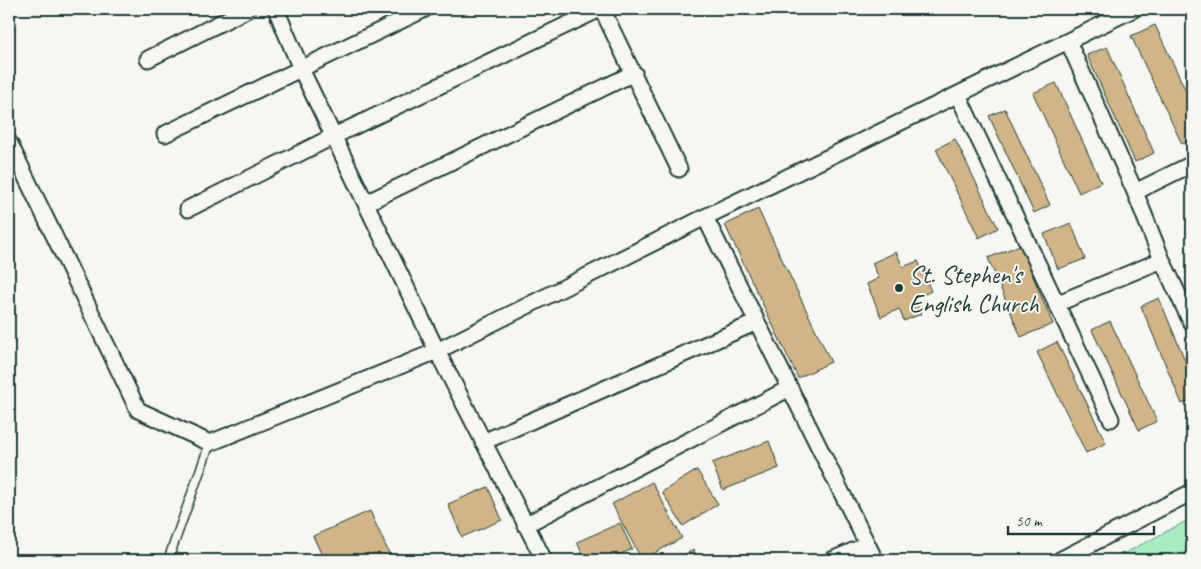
<svg xmlns="http://www.w3.org/2000/svg" width="1201" height="569" viewBox="0 0 1201 569" font-family="Caveat,sans-serif">
	<rect width="100%" height="100%" fill="#f6f6f2"/>
	<filter id="ink" filterUnits="userSpaceOnUse"><feTurbulence type="fractalNoise" baseFrequency=".02" numOctaves="2"/><feDisplacementMap in="SourceGraphic" scale="10" xChannelSelector="R" yChannelSelector="G"/><feConvolveMatrix kernelMatrix="1 2 1 2 8 2 1 2 1" color-interpolation-filters="sRGB"/></filter>
	<g filter="url(#ink)">
		<!-- green -->
		<path fill="#a6efbd" stroke="#629678" d="M1192 518V560H1112Z"/>
		<!-- building -->
		<path fill="#d1b586" stroke="#1f3d34" d="M1155 25 1192 104V139L1182 144 1131 36Z
			M1107 47 1154 153 1135 162 1087 55Z
			M1056 83 1101 182 1079 193 1033 93Z
			M1005 109 1050 205 1034 213 989 116Z
			M955 139 998 228 979 238 936 149Z
			M758 209 831 362 798 378 725 225Z
			M1071 223 1085 259 1058 269 1044 234Z
			M1020 245 1053 324 1021 337 988 258Z
			M896 252 903 267 918 261 931 291 915 299 921 314 904 321 899 309 881 317 867 284 879 278 872 263Z
			M1159 298 1192 377V399L1182 404 1141 306Z
			M1110 321 1157 421 1139 430 1092 330Z
			M1057 342 1106 443 1086 453 1037 352Z
			M769 441 779 468 723 490 712 463Z
			M697 470 718 504 683 526 662 492Z
			M652 482 682 538 642 560 612 504Z
			M488 487 502 520 462 537 448 504Z
			M370 511 392 560H324L313 536Z
			M620 523 632 549 608 560H585L577 542Z
			M694 550 698 560H672Z"/>
		<g fill="none" stroke-linecap="round" stroke-linejoin="round">
			<defs>
				<path id="service" d="M168 560 210 443"/>
				<path id="minor" d="M276 9 301 69 437 351 544 560
					M602 9 679 169
					M148 59 248 9
					M958 95 1111 419
					M165 134 425 9
					M9 142 138 410 210 443 437 351 705 217 1134 9
					M1135 192 1192 164
					M366 203 634 73
					M188 209 334 136 600 9
					M705 217 875 560
					M1162 260 1192 324
					M1056 304 1162 260 1135 192 1068 41
					M483 442 757 322
					M525 525 790 388
					M832 560 867 545
					M1060 560 1192 492"/>
			</defs>
			<!-- service casing -->
			<use href="#service" stroke="#1f3d34" stroke-width="11"/>
			<!-- minor casing -->
			<use href="#minor" stroke="#1f3d34" stroke-width="19"/>
			<!-- service -->
			<use href="#service" stroke="#f6f6f2" stroke-width="8"/>
			<!-- minor -->
			<use href="#minor" stroke="#f6f6f2" stroke-width="15"/>
		</g>
	</g>
	<!-- markers -->
	<circle fill="#1f3d34" stroke="#f6f6f2" stroke-width="2" cx="899" cy="288" r="5"/>
	<g text-anchor="middle" stroke-width="4" stroke-linejoin="round" paint-order="stroke">
		<!-- poi labels -->
		<g font-size="25" fill="#1f3d34" stroke="#f6f6f2" text-anchor="start">
			<text x="909" y="283">St. Stephen's<tspan x="909" dy="29">English Church</tspan></text>
		</g>
	</g>
	<!-- margin -->
	<rect width="1201" height="569" fill="none" stroke="#f6f6f2" stroke-width="30"/>
	<rect x="15" y="15" width="1171" height="539" fill="none" stroke="#1f3d34" stroke-width="2" filter="url(#ink)"/>
	<!-- scale -->
	<path d="M1008 526v8h146v-8" fill="none" stroke="#1f3d34" stroke-width="2.5"/>
	<text x="1016" y="526" font-size="15" fill="#1f3d34" stroke="#f6f6f2" stroke-width="4" paint-order="stroke">50 m</text>
</svg>
